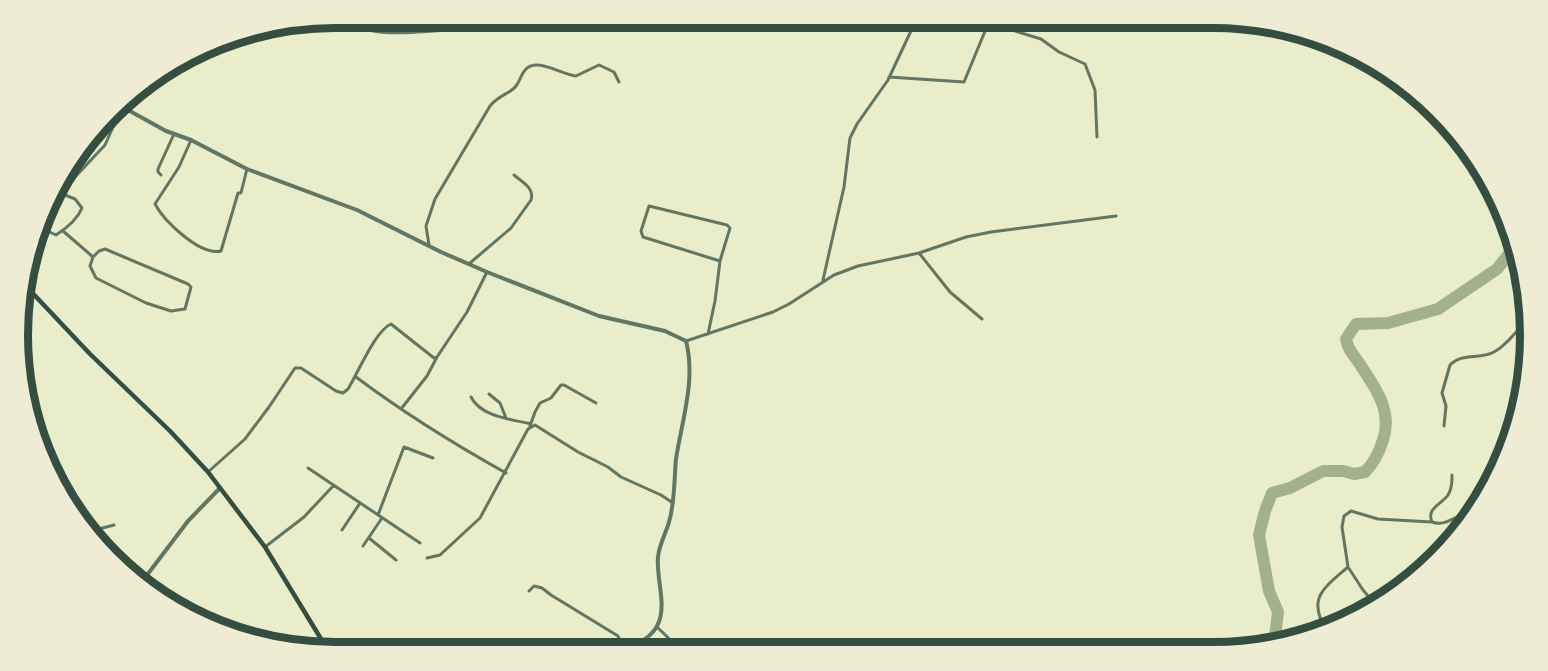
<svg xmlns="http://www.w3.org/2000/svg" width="1548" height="671" viewBox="0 0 1548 671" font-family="Cabin,sans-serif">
	<rect width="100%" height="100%" fill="#e9edc9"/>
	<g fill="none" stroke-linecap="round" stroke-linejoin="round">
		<!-- river -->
		<path stroke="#a3b18a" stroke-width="12" d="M1274 645 1278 612 1269 591 1259 535 1265 511 1272 493 1290 488 1323 471H1343L1354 474 1365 472C1374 463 1379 453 1383 440 1393 411 1375 387 1359 363 1353 354 1348 350 1346 339L1356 324 1388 323 1438 309 1497 269 1512 250"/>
		<!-- minor -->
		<path stroke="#617663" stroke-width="3" d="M358 18 362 27C378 38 440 30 463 29
			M953 18 992 24 1041 39 1059 52 1085 64 1095 90 1097 137
			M1012 29 1018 18
			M889 77 964 82 988 24
			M191 140 179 167 155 204C164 221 200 256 221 251L238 193H241L247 169
			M161 175 158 172V169L174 134
			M64 193 76 176 105 145 122 107
			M41 228 56 235C67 228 77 220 82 208L75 199 55 191
			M63 231 93 257 90 266 96 278 146 303 171 311 185 309 191 287 188 284 105 249 99 251 93 257
			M429 245 426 226 435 199 490 106C500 94 510 94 516 86 520 81 521 74 526 69 537 57 562 75 576 76L599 65 614 72 619 82
			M919 253 950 292 982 319
			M470 263 511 228 531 200C535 188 522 182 514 175
			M823 280 844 187 850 138 857 124 888 80 917 18
			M708 334 715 301 720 261 730 228 727 225 649 206 641 231 643 237 720 261
			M686 341 773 312 789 304 834 275 858 266 919 253 966 237 991 232 1116 216
			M356 377C404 413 454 444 506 473
			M489 394 500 403 506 418
			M27 397 31 378
			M471 397C481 417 511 419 531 424
			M401 409 427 376 437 357
			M530 426 535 412 540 403 551 398 561 385H564L596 403
			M1444 426 1446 406 1442 393 1450 365C1463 352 1479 360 1494 352 1508 345 1517 329 1529 319
			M308 468 420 543
			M208 472 245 439 269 407 295 368H301L336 391 343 393 348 389C358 373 375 331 391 324L434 358 437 357 467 312 487 272
			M1452 475C1452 482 1452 488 1448 495 1442 504 1426 508 1432 522 1446 528 1462 511 1477 510
			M64 499 75 503 77 508 75 511
			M378 515 404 447 433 458
			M342 530 360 503
			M91 531 114 525
			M369 538 396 560
			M363 546 382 518
			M265 547 304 517 334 485
			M427 558 440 555 480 518 528 429 535 425 578 452 608 467 621 477 661 495 673 503
			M145 579C168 603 205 616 234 631
			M1403 586 1407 571 1425 570
			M529 591 534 586 542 588 551 595 618 636 624 651
			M1375 604 1363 590 1348 567 1342 527 1344 516 1351 511 1378 519 1432 522
			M657 627 683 652
			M1327 631C1306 598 1324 588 1348 567"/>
		<!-- tertiary -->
		<path stroke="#617663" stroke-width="4" d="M119 105 166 131 191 140 247 169 357 210 441 252 487 272 599 316 665 331 686 341C696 380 682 420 676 459 674 480 675 502 669 522 666 533 659 545 658 557 656 578 667 605 658 624 652 638 635 645 623 652
			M141 583 188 521 220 488"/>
		<!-- primary -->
		<path stroke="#344e41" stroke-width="4.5" d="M24 284 90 354 170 431 208 472 265 547 329 652"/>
	</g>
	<!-- crop -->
	<path d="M0 0H1548V671H0ZM335 28H1213A307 307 0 0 1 1520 335V335A307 307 0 0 1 1213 642H335A307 307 0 0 1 28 335V335A307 307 0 0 1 335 28Z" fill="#eeecd3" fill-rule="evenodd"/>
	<path fill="none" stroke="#344e41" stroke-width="8" d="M335 28H1213A307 307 0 0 1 1520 335V335A307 307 0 0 1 1213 642H335A307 307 0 0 1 28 335V335A307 307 0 0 1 335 28Z"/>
</svg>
